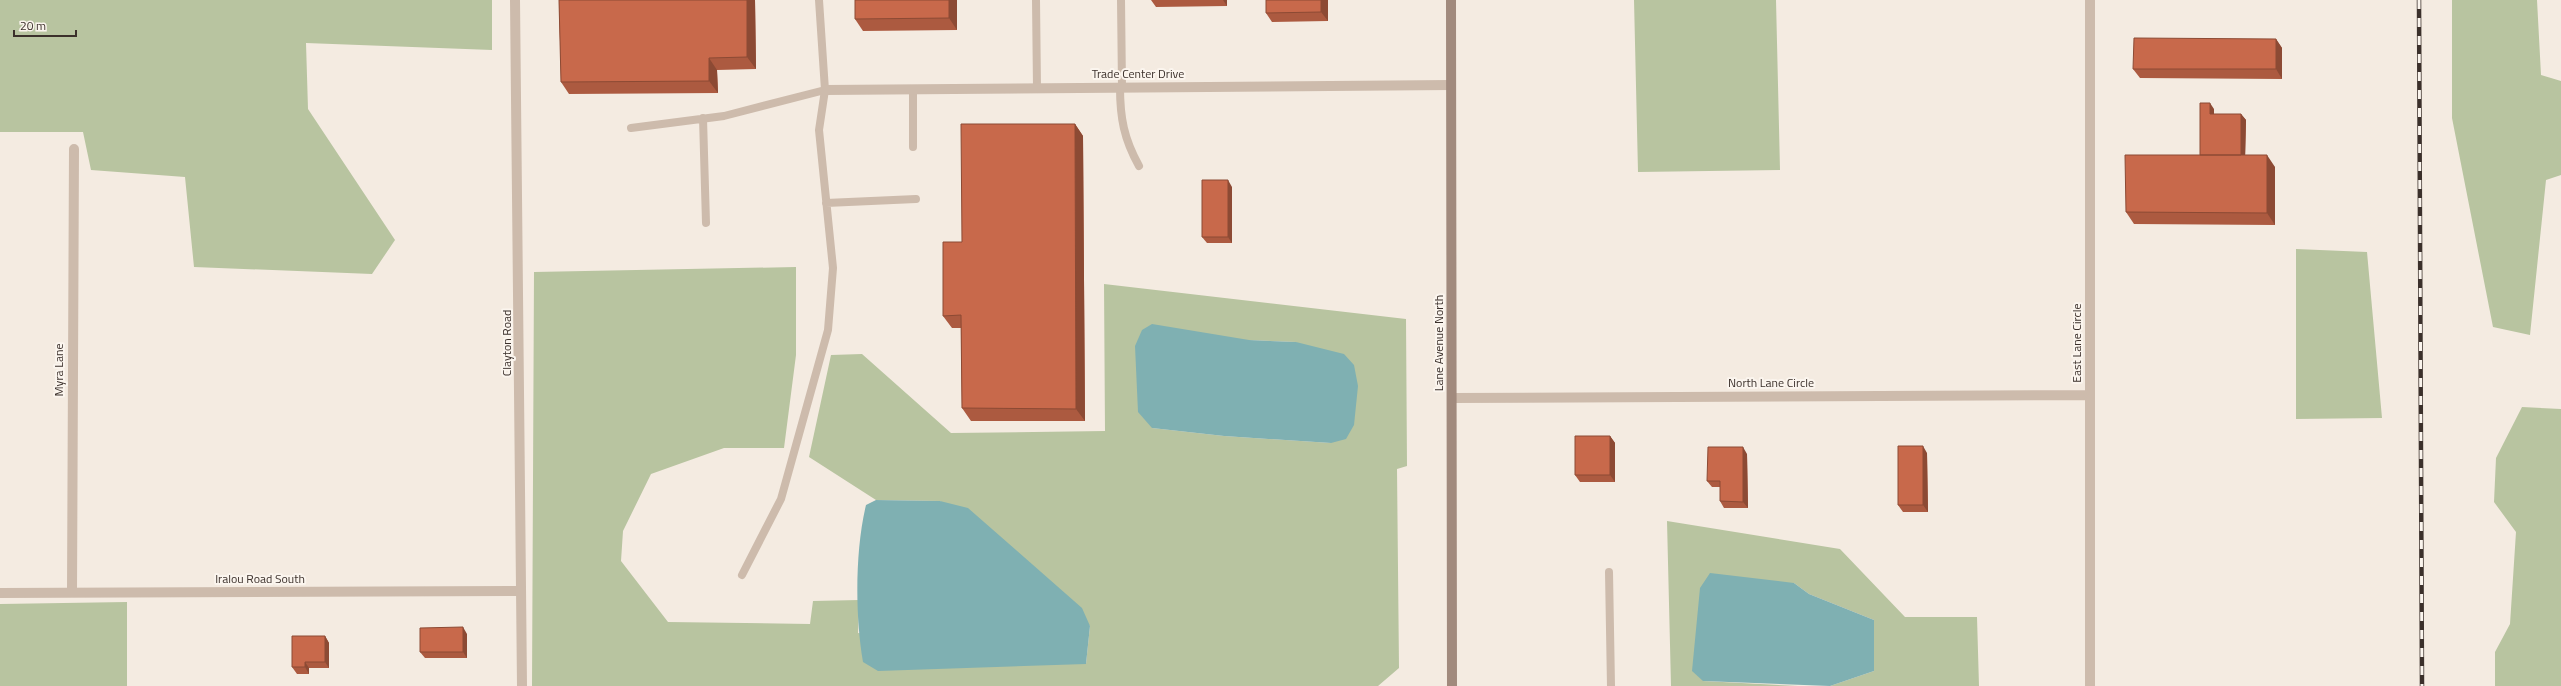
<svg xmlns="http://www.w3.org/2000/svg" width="2561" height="686" viewBox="0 0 2561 686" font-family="'Titillium Web',sans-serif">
	<rect width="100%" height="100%" fill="#f4ebe1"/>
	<!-- green -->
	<path fill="#b8c4a0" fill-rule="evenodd" d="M0 0H492V50L306 43 308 109 395 240 372 274 194 267 185 177 91 170 83 132H0Z
		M1634 0H1776L1780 170 1638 172Z
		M2452 0H2537L2541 75 2561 81V175L2546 180 2530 335 2493 327 2452 118Z
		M2296 249 2367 252 2382 418 2296 419Z
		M796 267V355L784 448H724L651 474 623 531 621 561 668 622 810 624 813 601 859 600 858 633 1086 664 1090 626 940 501 876 500 809 457 831 355 862 354 951 433 1105 431 1104 284 1406 319 1407 466 1397 469 1399 668 1378 686H532L534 272ZM1249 340 1296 342 1331 443 1224 436 1152 428Z
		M2522 407 2561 409V686H2495V652L2510 624 2516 532 2494 502 2496 458Z
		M1667 521 1840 549 1905 617H1977L1979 686H1830L1874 671V620L1809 594 1794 583 1703 681 1798 686H1671Z
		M127 602V686H0V604Z"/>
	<!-- water -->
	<path fill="#7fb0b2" d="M1152 324 1249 340 1296 342 1344 354 1354 365 1358 386 1354 425 1346 439 1331 443 1224 436 1152 428 1138 412 1135 346 1142 330Z
		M876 500 940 501 968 508 1082 608 1090 626 1086 664 878 671 863 662C855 616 855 550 866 505Z
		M1710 573 1794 583 1809 594 1874 620V671L1830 686 1703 681 1692 671 1700 588Z"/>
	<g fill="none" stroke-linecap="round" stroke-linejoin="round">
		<!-- lane -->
		<path stroke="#cdbbac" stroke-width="8" d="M1036 0 1037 88
			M1121 0 1122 87
			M1120 87C1120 118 1124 139 1139 166
			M703 118 706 223
			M631 128 724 116 825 90
			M913 147V89
			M826 203 916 199
			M1609 572 1611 686
			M742 575 781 499 828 330 833 268 819 130 825 90 819 0"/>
		<!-- street -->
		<path stroke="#cdbbac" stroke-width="10" d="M515 0 522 686
			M2090 0V686
			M825 90 1451 85
			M1452 398 2090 395
			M72 592 74 149
			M0 593 521 591"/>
		<!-- secondary -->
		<path stroke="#a18a7d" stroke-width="10" d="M1451 0 1452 686"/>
		<defs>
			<path id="rail" d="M2419 0 2422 686"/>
		</defs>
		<!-- rail casing -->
		<use href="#rail" stroke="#3b302b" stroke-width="4.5"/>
		<!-- rail -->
		<use href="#rail" stroke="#fbf5ee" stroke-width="3" stroke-dasharray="9" stroke-linecap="butt"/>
	</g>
	<!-- wall -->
	<path fill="#ac5a40" d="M559 0H755L756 69 717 70 718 93 569 94 561 82Z
		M855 0H957V30L863 31 855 19Z
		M1151 0H1227V6L1156 7Z
		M1266 0H1328V21L1272 22 1266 13Z
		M2276 39 2282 48V79L2140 78 2133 69Z
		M2214 109V114H2241L2246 120 2245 155 2275 167V225L2134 224 2126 212 2200 155Z
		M1075 124 1083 136 1085 421H971L962 408 961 328H952L943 316 962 242Z
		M1232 187V243H1207L1202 237Z
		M1610 436 1615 443V482H1580L1575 475Z
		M1927 453 1928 512H1903L1898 505Z
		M1747 454 1748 508H1724L1720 501V487H1712L1707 481Z
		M467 634V658H425L420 652Z
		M325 636 329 643V668H309V674H297L292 667Z"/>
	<!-- shaded-wall -->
	<path fill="#8c4a34" d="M747 0H755L756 69 747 57Z
		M949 0H957V30L949 18Z
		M1223 0H1227V6Z
		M1321 0H1328V21L1321 12Z
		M2276 39 2282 48V79L2276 69Z
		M709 58 717 70 718 93 709 81Z
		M2210 103 2214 109V120L2210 114Z
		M2241 114 2246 120 2245 164 2241 157Z
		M1075 124 1083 136 1085 421 1076 409Z
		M2267 155 2275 167V225L2267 213Z
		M1228 180 1232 187V243L1228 237Z
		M1610 436 1615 443V482L1610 475Z
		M1923 446 1927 453 1928 512 1923 505Z
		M1743 447 1747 454 1748 508 1743 502Z
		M463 627 467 634V658L463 652Z
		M325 636 329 643V668L325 662Z
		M305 662 309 668V674L305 667Z"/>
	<!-- building -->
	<path fill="#c8694b" stroke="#8c4a34" d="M559 0H747V57L709 58V81L561 82Z
		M855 0H949V18L855 19Z
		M1266 0H1321V12L1266 13Z
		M2134 38 2276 39V69H2133Z
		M2200 103H2210V114H2241V155H2200Z
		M961 124H1075L1076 409 962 408 961 315 943 316V242H962Z
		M2125 155H2267V213L2126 212Z
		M1202 180H1228V237H1202Z
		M1575 436H1610V475H1575Z
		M1898 446H1923V505H1898Z
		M1708 447H1743V502L1720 501V481H1707Z
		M463 627V652H420V628Z
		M292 636H325V662H305V667H292Z"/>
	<g text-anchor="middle" stroke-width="4" stroke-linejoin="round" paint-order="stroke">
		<!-- street labels -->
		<g font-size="12" fill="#3b302b" stroke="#fbf5ee">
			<text x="1138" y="78">Trade Center Drive</text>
			<text transform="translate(507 343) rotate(-90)" y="4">Clayton Road</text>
			<text transform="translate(1439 343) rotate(-90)" y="4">Lane Avenue North</text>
			<text transform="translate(2077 343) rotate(-90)" y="4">East Lane Circle</text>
			<text transform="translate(59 370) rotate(-90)" y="4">Myra Lane</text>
			<text x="1771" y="387">North Lane Circle</text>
			<text x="260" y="583">Iralou Road South</text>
		</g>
	</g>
	<!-- scale -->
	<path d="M14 30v6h62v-6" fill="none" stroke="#3b302b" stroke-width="2"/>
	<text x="20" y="30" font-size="12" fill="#3b302b" stroke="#fbf5ee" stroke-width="3" paint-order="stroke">20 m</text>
</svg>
